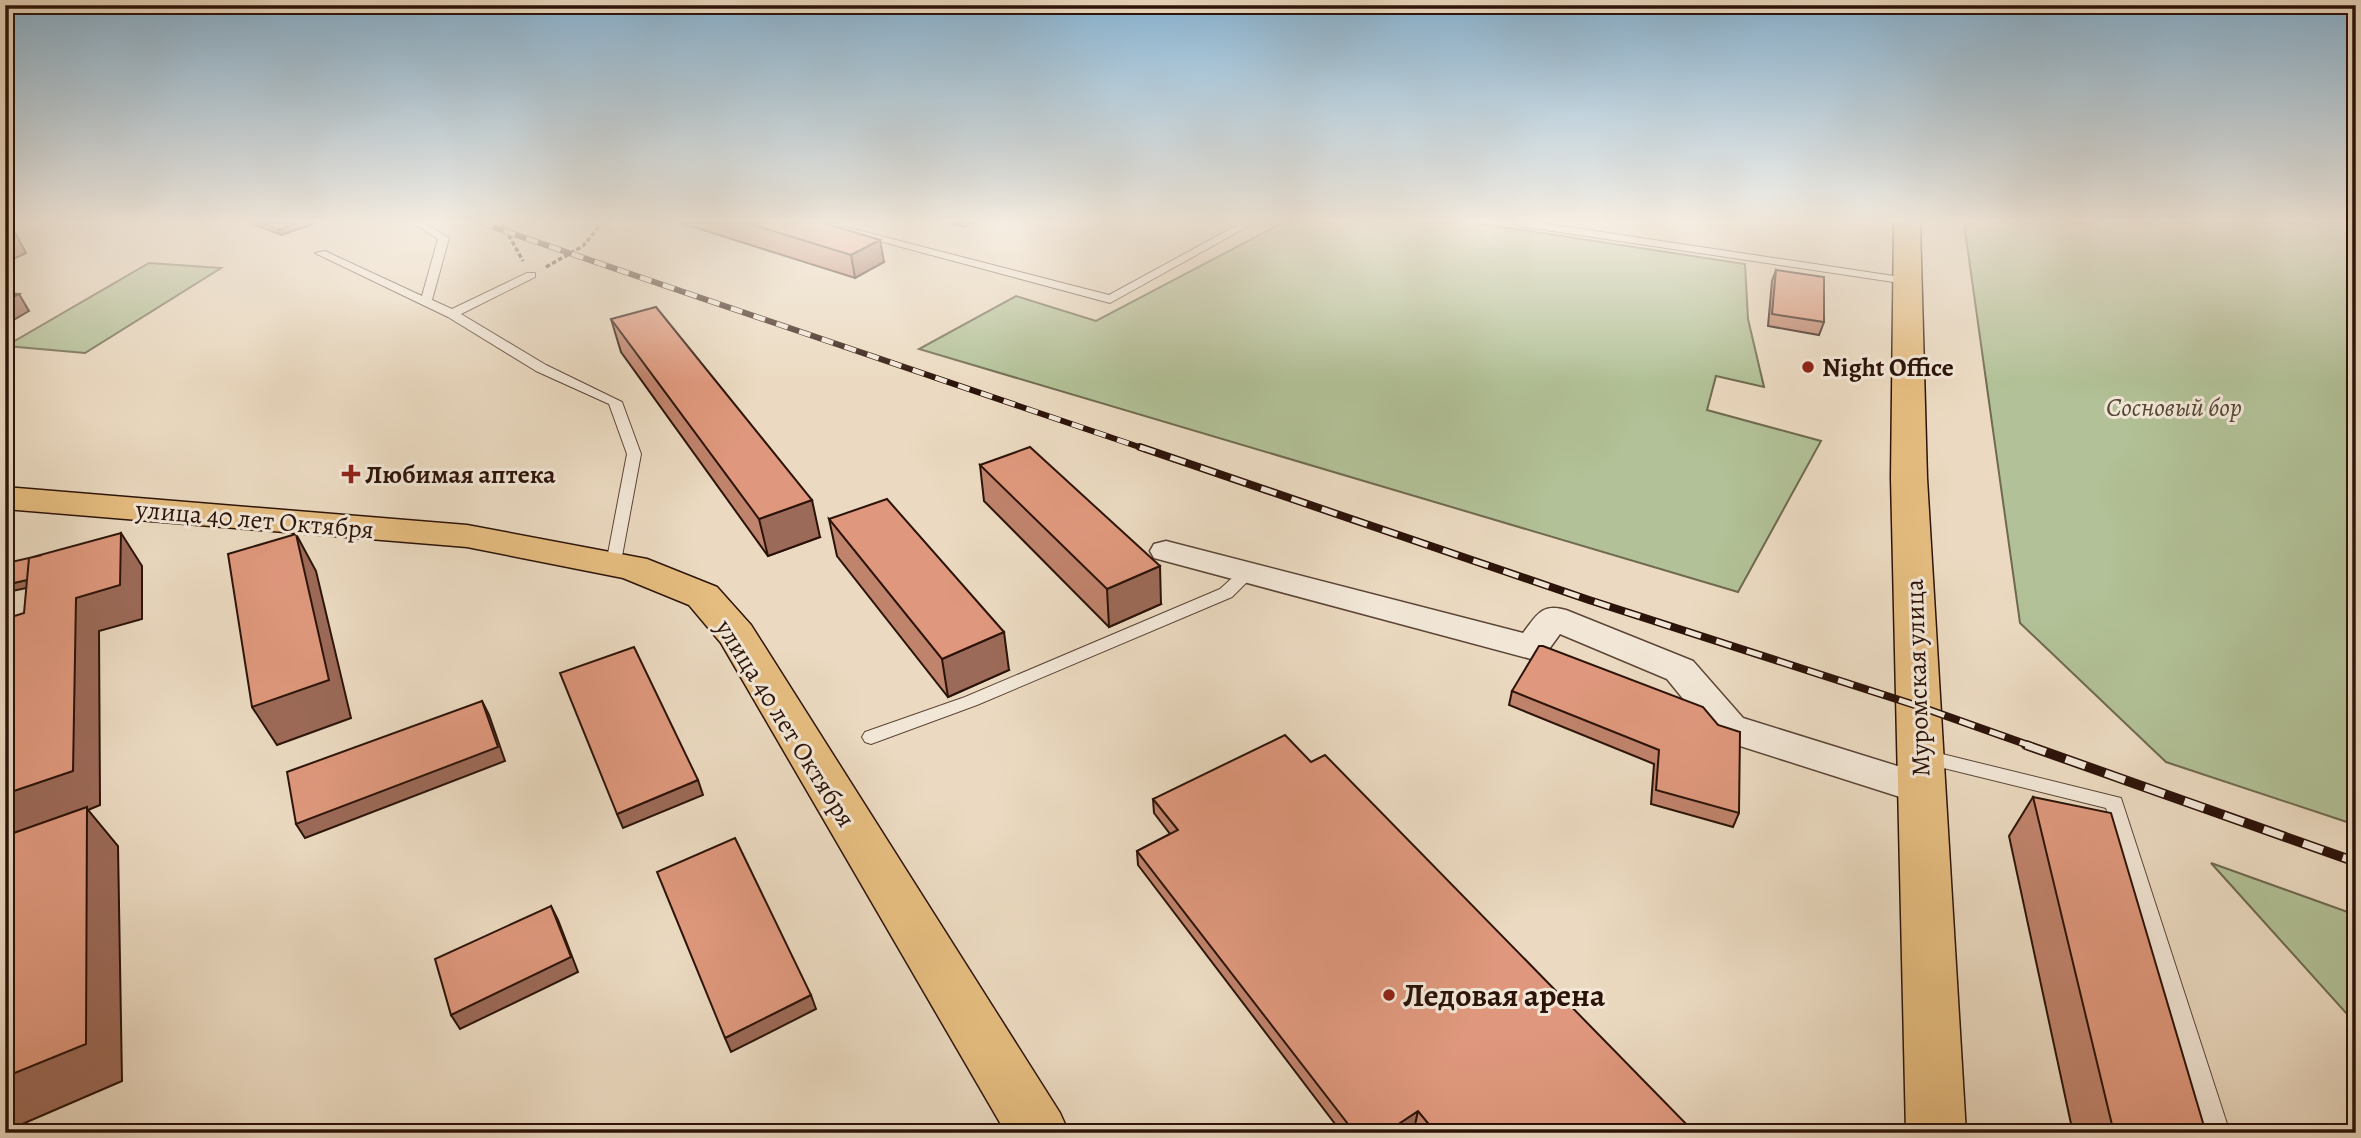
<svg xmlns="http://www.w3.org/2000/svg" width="2361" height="1138" viewBox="0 0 2361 1138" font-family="Alegreya,serif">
	<rect width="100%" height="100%" fill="#ebdac1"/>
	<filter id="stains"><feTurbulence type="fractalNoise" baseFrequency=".00286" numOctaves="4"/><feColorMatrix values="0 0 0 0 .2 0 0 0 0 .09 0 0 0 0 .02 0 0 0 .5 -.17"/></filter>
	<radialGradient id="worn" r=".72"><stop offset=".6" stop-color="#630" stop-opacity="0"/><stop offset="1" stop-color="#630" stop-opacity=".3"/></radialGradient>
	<!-- green -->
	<path fill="#b2c197" stroke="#6f6a50" stroke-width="2" d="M1282 223H1476L1745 264 1748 319 1764 387 1716 376 1707 410 1821 441 1738 592 919 349 1016 296 1096 321Z
		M1964 223H2356V825L2166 762 2020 623Z
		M149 263 221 268 85 353 6 346Z
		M2211 863 2356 915V1024Z"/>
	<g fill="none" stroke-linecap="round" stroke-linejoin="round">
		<defs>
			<path id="lane" d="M412 223H425L449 238 432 300 452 309 527 273H535V277L461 314 546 365 622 402 641 454 620 567 614 569 606 564 627 454 609 404 536 371 448 317 315 253 325 251 422 296 438 239Z
				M812 223H830L1109 295 1241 223H1254L1110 303Z
				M1514 223H1541L1907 278 1913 281 1907 284 1519 226Z
				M1248 568 1256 573 1232 597 977 705 871 744 865 742 862 737 865 732 965 697 1220 589 1242 569Z
				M1926 750 2121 798 2230 1133H2206L2106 808 1919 762 1917 757 1919 752Z"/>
			<path id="street" d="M1166 541 1523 633C1537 615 1541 603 1566 610L1693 661 1743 718 1936 778 1942 789 1936 800 1922 804 1715 738 1667 679 1560 634 1544 656 1531 659 1154 558 1150 551 1154 544Z"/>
			<path id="primary" d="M1894 223H1920L1927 478 1966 1133H1906L1891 478Z
				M5 487 467 525 647 559 717 587 751 625 1060 1113 1069 1133H1006L721 643 689 605 623 578 467 547 5 509Z"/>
		</defs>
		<!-- lane casing -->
		<use href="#lane" stroke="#5c4537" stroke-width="2"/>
		<!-- street casing -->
		<use href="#street" stroke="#5c4537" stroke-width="3"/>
		<!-- primary casing -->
		<use href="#primary" stroke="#2c1309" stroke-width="3"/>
		<!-- path -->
		<path stroke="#2c1309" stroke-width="3.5" stroke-dasharray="4.5 2.5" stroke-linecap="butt" d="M502 223 523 261
			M546 267 583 246 602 223"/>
		<!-- lane -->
		<use href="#lane" fill="#f2e7d7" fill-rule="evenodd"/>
		<!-- street -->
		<use href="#street" fill="#f2e7d7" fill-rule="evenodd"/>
		<!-- primary -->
		<use href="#primary" fill="#e6bd80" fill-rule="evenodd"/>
		<defs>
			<path id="rail-far2" d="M481 223 1145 449"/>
			<path id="rail-far1" d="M1140 447 1589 600 1918 706 2031 746"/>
			<path id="rail" d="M2026 745 2356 862"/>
		</defs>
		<!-- rail-far2 casing -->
		<use href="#rail-far2" stroke="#2c1309" stroke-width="6"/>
		<!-- rail-far1 casing -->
		<use href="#rail-far1" stroke="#2c1309" stroke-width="8"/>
		<!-- rail casing -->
		<use href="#rail" stroke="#2c1309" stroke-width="10"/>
		<!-- rail-far2 -->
		<use href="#rail-far2" stroke="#f2e7d7" stroke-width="4.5" stroke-dasharray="12" stroke-linecap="butt"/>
		<!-- rail-far1 -->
		<use href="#rail-far1" stroke="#f2e7d7" stroke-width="5" stroke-dasharray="16" stroke-linecap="butt"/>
		<!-- rail -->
		<use href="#rail" stroke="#f2e7d7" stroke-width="7" stroke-dasharray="21" stroke-linecap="butt"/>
	</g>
	<!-- wall -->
	<path fill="#c0836c" stroke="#2c1309" stroke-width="2" d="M251 223H315L281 235Z
		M681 223H824L884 262 855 278Z
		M947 223H971L964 227Z
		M1776 270 1824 322 1819 335 1768 326 1772 281Z
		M611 319 820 537 768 556 621 352Z
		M980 465 1161 604 1109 627 984 501Z
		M829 519 1009 670 948 697 837 556Z
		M1512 691 1718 725 1739 813 1733 827 1651 804 1654 764 1509 705Z
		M1311 762 1695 1133H1421L1415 1125 1403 1133H1342L1138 865 1137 851 1170 834 1154 813 1153 799Z
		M2033 797 2206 1133H2073L2009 836Z"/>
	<!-- shaded-wall -->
	<path fill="#9c6a58" stroke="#2c1309" stroke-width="2" d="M10 223 26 253 5 263V242Z
		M296 223H315L281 235 278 230Z
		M880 240 884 262 855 278 851 255Z
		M19 294 29 311 5 325V301Z
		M812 500 820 537 768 556 759 519Z
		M121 533 142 566V619L99 631 100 805 88 810 118 846 122 1081 13 1128 5 1121V1077L14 836 5 826V794L76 598Z
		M296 534 316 571 351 718 277 745 252 707Z
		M1160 566 1161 604 1109 627 1107 589Z
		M40 577 45 584 8 592 5 588V585Z
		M1004 632 1009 670 948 697 942 659Z
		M482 701 489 715 505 761 305 838 296 824Z
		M698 780 703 795 623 828 617 814Z
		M551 906 558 920 578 972 460 1029 451 1015Z
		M811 995 816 1009 731 1052 725 1038Z
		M1418 1111 1415 1125 1403 1133H1385Z"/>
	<!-- building -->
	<path fill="#df987d" stroke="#2c1309" stroke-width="2" d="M5 223H9L16 236 5 242Z
		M262 223H296L278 230Z
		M747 223H824L880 240 851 255Z
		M1776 270 1824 277V322L1772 314Z
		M5 293 19 294 5 301Z
		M656 307 812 500 759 519 611 319Z
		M1030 447 1160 566 1107 589 980 465Z
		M887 499 1004 632 942 659 829 519Z
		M121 533 120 585 76 598 73 771 5 794V619L24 613 29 558Z
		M296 534 329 680 252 707 228 554Z
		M42 555 29 558 27 580 5 585V579L11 562Z
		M1539 646H1543L1703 707 1718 725 1740 732 1739 813 1656 790 1659 750 1512 691Z
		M634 647 698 780 617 814 560 673Z
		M482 701 498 747 296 824 287 772Z
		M1285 735 1311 762 1325 755 1695 1133H1436L1418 1111 1385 1133H1355L1137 851 1178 830 1153 799Z
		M2033 797 2111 813 2206 1133H2114Z
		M87 807 86 1044 5 1077V836Z
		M735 838 811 995 725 1038 657 872Z
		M551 906 571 957 451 1015 435 959Z"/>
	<!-- sky -->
	<linearGradient id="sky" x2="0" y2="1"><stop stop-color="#89b6d6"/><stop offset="0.58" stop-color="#f6eee3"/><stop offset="1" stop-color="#f6eee3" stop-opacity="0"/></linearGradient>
	<rect width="2361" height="382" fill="url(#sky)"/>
	<!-- markers -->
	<g fill="#8f2418" stroke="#f2e7d7" stroke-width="2.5">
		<circle cx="1808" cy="367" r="7"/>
		<path d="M347.5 463.5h7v7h7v7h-7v7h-7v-7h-7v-7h7z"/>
		<circle cx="1389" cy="995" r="7"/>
	</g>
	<g text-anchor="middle" stroke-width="6" stroke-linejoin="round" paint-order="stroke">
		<!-- poi labels -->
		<g font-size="26" font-weight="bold" fill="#2c1309" stroke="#f2e7d7" text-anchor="start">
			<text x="1822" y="376">Night Office</text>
			<text x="365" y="483">Любимая аптека</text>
		</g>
		<!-- park labels -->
		<g font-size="26" font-style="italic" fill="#544734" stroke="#f2e7d7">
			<text x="2174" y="416">Сосновый бор</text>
		</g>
		<!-- street labels -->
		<g font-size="26" fill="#2c1309" stroke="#f2e7d7">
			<text transform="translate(255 519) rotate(5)" y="9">улица 40 лет Октября</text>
			<text transform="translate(1917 678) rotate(-92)" y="9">Муромская улица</text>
			<text transform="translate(786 723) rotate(58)" y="9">улица 40 лет Октября</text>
		</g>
		<!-- near-poi labels -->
		<g font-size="32" font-weight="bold" fill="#2c1309" stroke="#f2e7d7" text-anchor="start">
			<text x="1403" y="1006">Ледовая арена</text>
		</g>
	</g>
	<!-- margin -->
	<rect width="2361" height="1138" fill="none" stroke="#ebdac1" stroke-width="28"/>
	<rect x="7" y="7" width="2347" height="1124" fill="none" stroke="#2c1309" stroke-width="3.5"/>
	<rect x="14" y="14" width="2333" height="1110" fill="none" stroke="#2c1309" stroke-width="2"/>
	<rect width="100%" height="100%" filter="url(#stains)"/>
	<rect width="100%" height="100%" fill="url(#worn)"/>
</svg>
